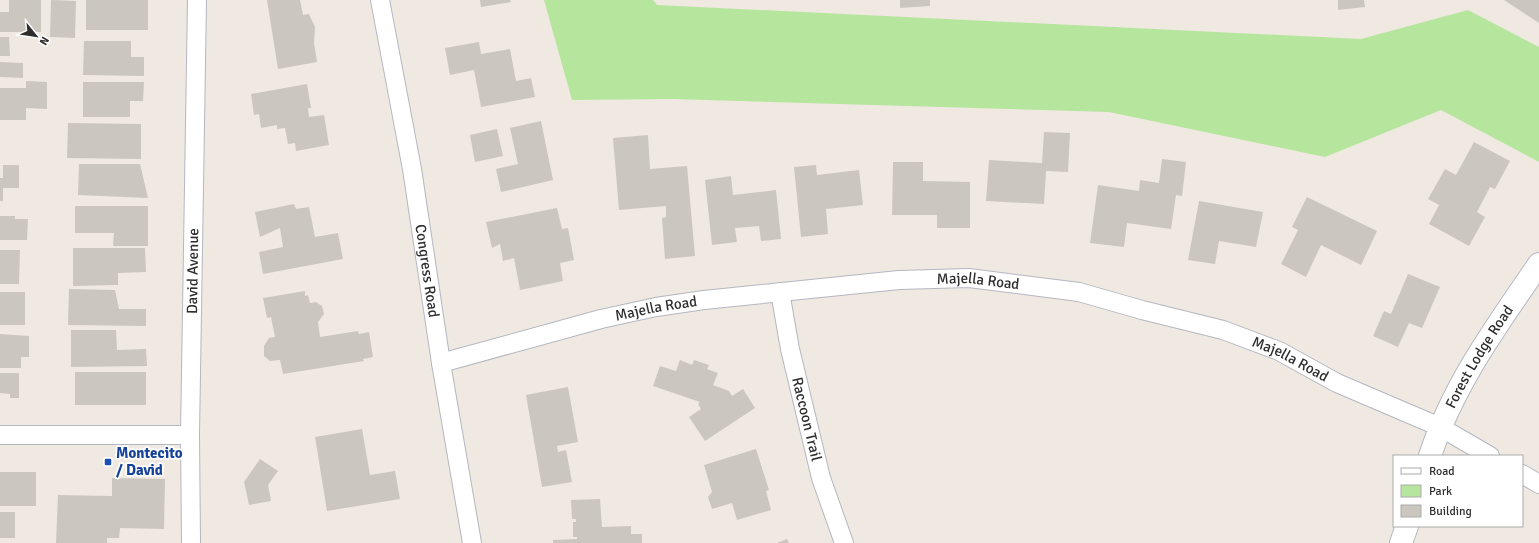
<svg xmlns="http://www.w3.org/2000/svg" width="1539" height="543" viewBox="0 0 1539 543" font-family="Signika,sans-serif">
	<rect width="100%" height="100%" fill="#efe9e1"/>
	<!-- green -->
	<path fill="#b6e59e" d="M544 0H653L657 5 1361 39 1468 10 1539 47V162L1441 110 1325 157 1109 112 673 99 572 100Z"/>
	<!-- building -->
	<path fill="#cbc7bf" d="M9 0H41V32H0V12H9Z
		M51 0 76 1 75 38 50 37Z
		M86 0H148V30H86Z
		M267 0H300L303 15 309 14 315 27 314 43 317 62 278 69Z
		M480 0H510L511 2 481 7Z
		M900 0H930V6L900 8Z
		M1338 0H1364L1365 7 1338 10Z
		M1504 0H1539V23Z
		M0 37H9L10 56H0Z
		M84 41H131V57H144V76L83 75Z
		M479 42 481 54 510 49 516 81 531 78 535 97 481 107 474 70 450 75 445 48Z
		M0 62 23 63V78L0 77Z
		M26 81 47 82V109L26 108V120H0V88H26Z
		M83 82H144L143 101H130V117H83Z
		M307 84 311 108H308L309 117 324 115 329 145 296 151 295 143 288 144 285 128 277 129V125L261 128 259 114 254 115 251 94Z
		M541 121 553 180 501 192 496 169 518 164 510 128Z
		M68 123 141 124V159L67 158Z
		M497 129 503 156 475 162 470 135Z
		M1044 132 1070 133 1068 172 1046 171 1044 204 986 201 989 160 1042 163Z
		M648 135 650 169 687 166 695 256 665 259 662 218 666 217V206L619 210 613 138Z
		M1474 142 1510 161 1495 189 1490 187 1477 212 1485 217 1469 246 1429 224 1439 205 1428 199 1445 169 1456 175Z
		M1162 159 1186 162 1182 196 1176 195 1171 229 1127 223 1124 247 1090 243 1098 185 1139 191 1140 180 1159 183Z
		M893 162H923V181L970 182V228H937V215H892Z
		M79 164H140L148 198 78 195Z
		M3 165H19V188H3V201H0V178H3Z
		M816 165 817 175 859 170 863 205 826 209 828 234 801 237 794 167Z
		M731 176 733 195 776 190 781 239 761 241 759 226 735 228 737 242 712 245 705 180Z
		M1307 197 1377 231 1361 265 1321 245 1306 277 1281 264 1298 230 1292 227Z
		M1199 201 1263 212 1256 247 1219 241 1215 264 1188 260Z
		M294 204 296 209 309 207 315 237 338 233 343 259 263 274 259 252 283 247 280 228 260 237 255 212Z
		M75 206H148V246H113L114 233H75Z
		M557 208 562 229 568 228 574 260 560 263 563 281 520 290 514 258 503 261 500 244 492 248 486 222Z
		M0 216H15V219H28L27 240H0Z
		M73 248H145L146 272 118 273V285L73 286Z
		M0 250H20L19 284H0Z
		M1408 274 1440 287 1422 328 1409 323 1398 347 1373 336 1384 311 1391 314Z
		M69 289 115 290 119 309H146V326L68 325Z
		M305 291V296L308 295 310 303 316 302 322 306 324 314 318 322 320 337 358 331 359 334 369 332 373 357 363 359 364 361 283 374 280 360 270 361 264 356V346L269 338 275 337 271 317 267 318 263 298Z
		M0 292H25V325H0Z
		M71 330H116L117 350 146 349 147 366 71 367Z
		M0 334 29 336V357H21V368H0Z
		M680 360 692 365 694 360 709 365 707 369 718 373 713 385 729 391 732 396 743 389 755 408 705 441 689 417 701 409 698 404 700 402 653 386 660 366 676 371Z
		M75 372H146V405H75Z
		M0 373H19V398H10V394L0 393Z
		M568 387 578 442 557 446 558 452 566 450 572 482 542 487 526 395Z
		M362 429 370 475 395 471 400 499 327 511 315 437Z
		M756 449 769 490 766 491 771 510 737 520 732 503 712 509 708 497 712 492 704 465Z
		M260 459 278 471 268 485 271 501 249 505 244 482Z
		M0 472H36V506H0Z
		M112 478 165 479 164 529 120 528 119 538H107V543H56L58 495 112 496Z
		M600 499 602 527 631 526V534H642V543H553V540L577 539V537H573V522H576V519H572L571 500Z
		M0 512H15V538H0Z
		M787 539 789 543H777Z"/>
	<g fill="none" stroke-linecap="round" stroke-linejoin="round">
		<defs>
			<g id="minor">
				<path id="s1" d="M380 0 412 169 441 363 472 543"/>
				<path id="s2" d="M780 292 790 349 821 478 844 543"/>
				<path id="s3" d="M441 363 601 319 656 307 704 300 899 280 969 278 1079 292 1142 310 1223 330 1279 351 1337 383 1440 427 1490 456"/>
				<path d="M0 435H190"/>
				<path d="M1522 474 1539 484"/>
				<path id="s4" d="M191 543 190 435 197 0"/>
			</g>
			<g id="tertiary">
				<path id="s5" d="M1430 456C1453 385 1497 325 1539 264"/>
				<path d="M1401 543 1407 526"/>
			</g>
		</defs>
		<!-- minor casing -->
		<use href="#minor" stroke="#b4b7c1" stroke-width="20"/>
		<!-- tertiary casing -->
		<use href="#tertiary" stroke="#b4b7c1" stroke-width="24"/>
		<!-- minor -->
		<use href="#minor" stroke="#fff" stroke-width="18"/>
		<!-- tertiary -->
		<use href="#tertiary" stroke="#fff" stroke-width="22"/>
	</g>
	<!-- markers -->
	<rect fill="#1a4fb4" stroke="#fff" stroke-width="1.5" x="104" y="458" width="8" height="8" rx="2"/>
	<g text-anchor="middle" stroke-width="3.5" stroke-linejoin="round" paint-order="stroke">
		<!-- street labels -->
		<g font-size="15" fill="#2e2e2e" stroke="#fff">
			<text dy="5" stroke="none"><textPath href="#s4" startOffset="272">David Avenue</textPath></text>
			<text dy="5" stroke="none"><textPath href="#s1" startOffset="275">Congress Road</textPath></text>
			<text dy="5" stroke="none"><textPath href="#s3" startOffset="546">Majella Road</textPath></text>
			<text dy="5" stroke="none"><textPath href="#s3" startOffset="222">Majella Road</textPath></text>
			<text dy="5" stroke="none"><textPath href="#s5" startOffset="111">Forest Lodge Road</textPath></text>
			<text dy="5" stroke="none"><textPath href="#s3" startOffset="870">Majella Road</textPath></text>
			<text dy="5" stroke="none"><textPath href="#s2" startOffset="130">Raccoon Trail</textPath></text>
		</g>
		<!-- transit labels -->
		<g font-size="15" font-weight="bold" fill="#164399" stroke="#fff" text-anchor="start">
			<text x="116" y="458">Montecito<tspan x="116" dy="17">/ David</tspan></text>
		</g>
	</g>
	<!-- legend -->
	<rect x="1393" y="455" width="130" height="72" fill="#ffffff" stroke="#ababab"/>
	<rect x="1401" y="468" width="20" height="6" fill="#ffffff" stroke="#ababab"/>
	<text x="1429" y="475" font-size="12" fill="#2e2e2e">Road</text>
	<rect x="1401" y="485" width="20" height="12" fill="#b6e59e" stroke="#ababab"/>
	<text x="1429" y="495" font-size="12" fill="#2e2e2e">Park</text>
	<rect x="1401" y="505" width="20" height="12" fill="#cbc7bf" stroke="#ababab"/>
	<text x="1429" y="515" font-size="12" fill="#2e2e2e">Building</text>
	<!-- north arrow -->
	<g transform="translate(36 36) rotate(120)" stroke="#ffffff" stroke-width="3" paint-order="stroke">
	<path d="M0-3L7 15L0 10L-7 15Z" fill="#2e2e2e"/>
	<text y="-6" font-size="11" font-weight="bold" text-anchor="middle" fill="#2e2e2e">N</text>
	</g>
</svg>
